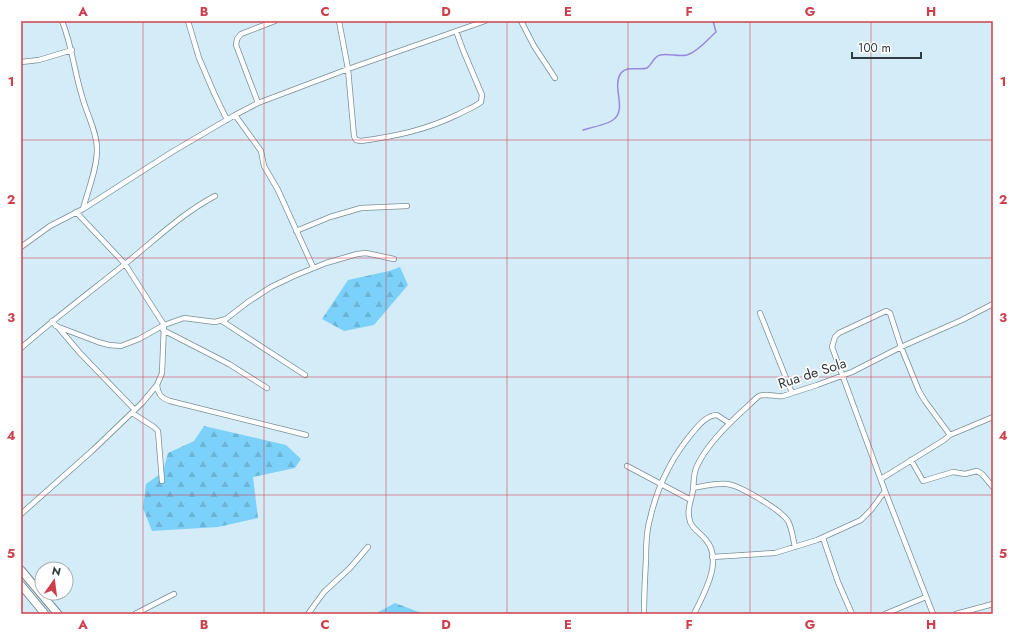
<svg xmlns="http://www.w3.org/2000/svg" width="1014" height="635" viewBox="0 0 1014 635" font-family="Jost,sans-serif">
	<defs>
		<pattern id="forest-firs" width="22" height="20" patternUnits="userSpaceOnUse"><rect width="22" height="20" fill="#7bd1f9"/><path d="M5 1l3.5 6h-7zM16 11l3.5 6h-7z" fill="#6bb4d6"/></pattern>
	</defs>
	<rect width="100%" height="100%" fill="#d3ecf8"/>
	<!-- forest -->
	<path fill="url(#forest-firs)" d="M400 267 408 285 374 325 344 331 322 319 348 280 389 271Z
		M204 426 286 445 301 459 295 468 253 477 258 518 218 527 152 531 143 508 146 484 163 472 168 453 194 441Z
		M395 603 424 614H375Z"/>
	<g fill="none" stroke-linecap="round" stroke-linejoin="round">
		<!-- stream -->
		<path stroke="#988ae1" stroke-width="1.5" d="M583 130C590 128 608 124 613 120 628 109 611 87 621 73 627 65 639 71 647 68 652 65 653 57 660 55 669 53 678 57 687 55 698 52 708 39 716 32L713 21"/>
		<defs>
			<path id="minor" d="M62 21C72 45 74 71 82 96 86 113 97 131 97 149 97 169 88 190 83 209
				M188 21 199 58 214 93 227 120
				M339 21 348 69 354 136 356 140 361 141C397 136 426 130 459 114 466 110 475 107 481 102L482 95 463 50 456 31
				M521 21 534 46 555 78
				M21 62 39 60 72 50
				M258 103 236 45 237 39 241 34 275 21
				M235 115 261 151 264 166 278 190 313 267
				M296 231 330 217 361 208 407 206
				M21 247 50 226 83 209 172 152 235 115 258 103 348 69 485 21
				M760 313 792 393
				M52 321 56 326 98 342 109 345 121 346 139 339 164 325 184 318 215 322 226 319 248 302 271 287 294 276 326 263 357 254 366 253 394 259
				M222 321 305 375
				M57 326 80 353 135 410
				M163 330 229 364 267 388
				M21 348C55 318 90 292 125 264 155 240 181 214 215 196
				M157 385C158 394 161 398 170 401L306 435
				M132 413 154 427 158 431 162 481
				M950 435 993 417
				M911 460 923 481 953 472 965 474 977 471 982 474 993 487
				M627 466 691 500
				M881 479 944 440 950 435 925 401 919 391 901 347 890 313 886 311 839 333 835 337 832 347 885 491 933 614
				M693 488C704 486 716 483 727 484 739 485 781 510 788 521 792 528 793 539 795 547
				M21 514 93 450 142 403 157 385 162 373 164 325 125 264 76 212
				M823 538 838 582 852 614
				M712 557 775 553 817 540 861 520 871 510 885 491
				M135 614 174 594
				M308 614 324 592 350 568 368 547
				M644 614C644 596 645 577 646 559 646 546 646 532 650 519 657 487 672 457 693 432 699 425 707 415 717 415L729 423
				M694 614C703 595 724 561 706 540 700 532 690 528 689 517 687 507 692 499 693 490 694 482 693 474 697 466 707 444 730 422 748 406 751 403 755 399 759 396 766 393 776 397 783 396L817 385 852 372 901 347 962 320 993 304
				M885 614 926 597
				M956 614 993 604"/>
			<path id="primary" d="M21 570 58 614
				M21 585 45 614"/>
		</defs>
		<!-- minor casing -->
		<use href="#minor" stroke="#788f9a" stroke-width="6"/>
		<!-- primary casing -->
		<use href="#primary" stroke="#788f9a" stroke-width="9"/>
		<!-- minor -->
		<use href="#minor" stroke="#fff" stroke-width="4.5"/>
		<!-- primary -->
		<use href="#primary" stroke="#fff" stroke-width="7"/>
	</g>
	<!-- grid -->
	<path fill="none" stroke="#cf3f4b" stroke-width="1" stroke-opacity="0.55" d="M143 21V614M264 21V614M386 21V614M507 21V614M628 21V614M750 21V614M871 21V614M21 140H993M21 258H993M21 377H993M21 495H993"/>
	<g text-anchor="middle" stroke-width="3.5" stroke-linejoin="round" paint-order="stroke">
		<!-- street labels -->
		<g font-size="14" fill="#303a3f" stroke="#fff">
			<text transform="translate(812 373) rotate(-18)" y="5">Rua de Sola</text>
		</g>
	</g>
	<!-- border -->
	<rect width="1014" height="635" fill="none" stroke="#ffffff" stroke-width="44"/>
	<!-- north arrow -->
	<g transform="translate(54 581) rotate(14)"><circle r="19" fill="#ffffff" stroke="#acb0b2"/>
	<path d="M0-3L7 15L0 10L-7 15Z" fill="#cf3f4b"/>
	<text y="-6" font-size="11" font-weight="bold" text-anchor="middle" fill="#303a3f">N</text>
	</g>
	<!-- scale -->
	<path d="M852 52v6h69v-6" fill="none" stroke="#303a3f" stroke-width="2"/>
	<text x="858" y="52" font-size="12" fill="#303a3f" stroke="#ffffff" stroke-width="3" paint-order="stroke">100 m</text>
	<rect x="22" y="22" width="970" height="591" fill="none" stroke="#cf3f4b" stroke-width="1.5"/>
	<g font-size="13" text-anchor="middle" font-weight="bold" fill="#cf3f4b">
		<text x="83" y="16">A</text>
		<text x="204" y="16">B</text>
		<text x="325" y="16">C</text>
		<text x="446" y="16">D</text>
		<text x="568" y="16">E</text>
		<text x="689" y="16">F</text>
		<text x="810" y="16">G</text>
		<text x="931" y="16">H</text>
		<text x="11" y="86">1</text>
		<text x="1003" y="86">1</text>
		<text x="11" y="204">2</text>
		<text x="1003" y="204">2</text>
		<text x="11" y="322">3</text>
		<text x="1003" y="322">3</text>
		<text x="11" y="440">4</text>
		<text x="1003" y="440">4</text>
		<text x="11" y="558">5</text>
		<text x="1003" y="558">5</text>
		<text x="83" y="629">A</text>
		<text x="204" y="629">B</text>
		<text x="325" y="629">C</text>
		<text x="446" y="629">D</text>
		<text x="568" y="629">E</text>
		<text x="689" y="629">F</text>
		<text x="810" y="629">G</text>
		<text x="931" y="629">H</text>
	</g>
</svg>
